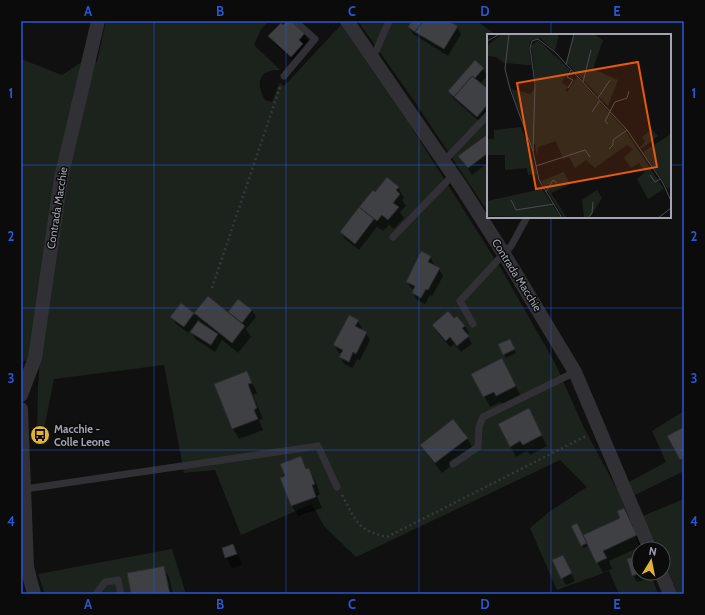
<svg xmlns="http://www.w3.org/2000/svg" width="705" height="615" viewBox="0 0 705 615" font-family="Cabin,sans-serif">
	<rect width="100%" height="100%" fill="#101011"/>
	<!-- green -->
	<path fill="#1c231d" d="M106 21H269L261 29 254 45 280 70C259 69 255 83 265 100L272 102 279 84 284 86 341 25 410 125 503 272 555 363 584 428 619 493 640 549H639V573H650L658 594H619L609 571 557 590 530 528 549 512 587 487 560 460 356 557 324 526 312 504 241 535 215 470 184 473 164 365 54 379 44 429 37 432 38 388 40 357 21 362V59L62 75 82 62H97Z
		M358 21H477L496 35H488V212L417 105Z
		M684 411V471L635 495 629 482 666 462 652 431Z
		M684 499V594H678L663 560V549H658L643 516Z
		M172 549 186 594H45L38 574Z"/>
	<!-- shadow -->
	<path fill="#0007" fill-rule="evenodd" d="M289 21 304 34 308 41 304 46 307 51 296 63 274 43 270 36 283 27Z
		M413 21H446L457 27 461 34 448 56 413 34 409 27Z
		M475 62 483 69 487 76 480 84 488 91V115L481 123 453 98 449 91Z
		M488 135V163L472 175 460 156Z
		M398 187 404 198 402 200 406 206 400 212 404 218 394 229 389 225 383 231 377 227 359 250 345 239 341 232 373 191 375 193Z
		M430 257 434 264 433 266 439 269 443 276 432 296 430 295 425 304 417 300 413 293 414 290 411 288 407 282Z
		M208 298 231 316 229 312 252 310 256 317 246 329 251 337 238 353 222 340 215 352 195 339 192 332 196 326 195 325 188 333 176 324 172 317 181 305 194 315ZM199 319 202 325 197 322Z
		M457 317 465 326 469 333 467 335 472 344 461 352 454 344 450 347 437 332 433 325 454 319Z
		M358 321 362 328 361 330 366 333 370 340 360 360 357 359 353 368 344 364 340 357 342 354 338 352 334 345Z
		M511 343 516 353 506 358 499 345Z
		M507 370 521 396 503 406 501 402 490 407 473 375Z
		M247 372 257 393 253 395 263 419 259 420 263 430 239 439 233 429 215 385Z
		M534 420 547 446 530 455 527 451 516 457 510 446Z
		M684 428V465L681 459Z
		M467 438 473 449 442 473 428 455 422 445Z
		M301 458 307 470 309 469 315 480 320 494 317 496 322 508 298 516 292 506 282 478 286 476Z
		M624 509 642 546 609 561 612 569 603 573 589 546 583 548 582 545 583 537 622 518Z
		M233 545 239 556 242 565 232 568 226 557Z
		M639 556V573H649L651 578 637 582 633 575Z
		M566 563 575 581 566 585 562 578Z
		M163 567 169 577 173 594H132Z"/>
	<!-- building -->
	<path fill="#3f4044" stroke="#2a2a2d" d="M287 21H291L305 33 299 40 303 44 291 57 268 36 281 23 283 25Z
		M412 21H423L415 32 408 27Z
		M423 21H448L458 26 444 49 415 32Z
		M475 60 484 68 475 78 472 76 454 97 448 91Z
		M472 76 488 89V104L477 117 454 97Z
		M488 134V153L468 168 458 156Z
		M387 177 399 187 396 190 400 194 393 203 399 207 388 220 382 215 377 221 359 207 373 190 375 192Z
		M359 207 374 219 355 244 340 232Z
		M421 251 431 256 428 262 440 268 428 290 426 289 421 298 412 293 415 286 406 282Z
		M208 296 245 326 232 343 194 313Z
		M238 299 252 310 242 323 228 312Z
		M181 303 194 313 184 327 170 317Z
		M448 311 454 318 457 316 465 326 462 328 469 336 457 346 450 337 446 341 432 325Z
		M349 315 359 320 355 326 367 332 356 354 353 352 349 362 339 357 343 350 333 345Z
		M198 321 218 334 211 345 190 332Z
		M510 339 515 349 503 355 498 344Z
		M502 358 516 386 496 396 494 392 483 397 471 374Z
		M247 371 252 383 248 384 257 408 254 410 258 419 232 429 214 384Z
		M529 408 542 435 523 445 520 441 510 447 498 424Z
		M453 419 468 438 435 463 420 445Z
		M684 427V458L680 460 667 436Z
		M301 456 306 469 309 468 315 484 312 485 316 497 291 506 280 478 285 476 280 464Z
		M624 508 637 535 603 551 607 558 596 563 583 535 620 518 617 511Z
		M577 523 587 543 581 546 571 526Z
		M233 544 237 554 225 558 222 548Z
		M563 555 572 573 561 579 552 560Z
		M639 555V573H640L632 576 627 559Z
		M164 566 170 594H131L127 573Z"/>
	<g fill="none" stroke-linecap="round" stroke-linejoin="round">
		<!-- path -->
		<path stroke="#37383c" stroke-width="2.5" stroke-dasharray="2 3" stroke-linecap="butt" d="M212 288 281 84
			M342 495C356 520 356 530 387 537L588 435"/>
		<!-- lane -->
		<path stroke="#313135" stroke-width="7" d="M373 58 389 21
			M284 76 315 39 295 21
			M444 161 488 115
			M393 237 453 175
			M473 324 460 301 511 246 527 217
			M453 464 478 447 479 427 483 417 575 372
			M25 489 318 446 337 487
			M96 594 105 582 118 580 121 594"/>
		<!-- street -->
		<path stroke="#313135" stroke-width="14" d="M347 21 462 188 504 254 575 372 650 549
			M21 395 35 358 61 178 98 21
			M21 409 27 567 34 594
			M661 573 670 594"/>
	</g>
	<!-- grid -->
	<path fill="none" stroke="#2a57d4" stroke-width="1" stroke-opacity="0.55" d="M154 21V594M286 21V594M419 21V594M551 21V35M21 165H488M670 165H684M551 217V594M21 308H684M21 450H684"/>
	<!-- icons -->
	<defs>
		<symbol id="bus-disc" viewBox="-11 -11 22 22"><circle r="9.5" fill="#e1b237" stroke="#0b0b0c"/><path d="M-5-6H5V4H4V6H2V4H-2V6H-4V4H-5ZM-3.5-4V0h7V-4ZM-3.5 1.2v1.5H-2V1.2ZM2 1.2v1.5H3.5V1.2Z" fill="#111"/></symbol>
	</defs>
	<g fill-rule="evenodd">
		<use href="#bus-disc" x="29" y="424" width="22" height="22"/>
	</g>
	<g text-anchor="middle" stroke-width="3" stroke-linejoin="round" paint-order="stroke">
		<!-- street labels -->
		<g font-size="11" fill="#a2a5b0" stroke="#0b0b0c">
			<text transform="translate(57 208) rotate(-81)" y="4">Contrada Macchie</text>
			<text transform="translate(517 275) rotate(58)" y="4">Contrada Macchie</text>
		</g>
		<!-- poi labels -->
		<g font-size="11" font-weight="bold" fill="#a2a5b0" stroke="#0b0b0c" text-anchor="start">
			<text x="54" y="433">Macchie -<tspan x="54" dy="13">Colle Leone</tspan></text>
		</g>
	</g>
	<!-- overview -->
	<g transform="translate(487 34)">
		<rect width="184" height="184" fill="#101011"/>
		<path d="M15 0H72L68 17 53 4 43 7 42 15 44 31H40L17 29 9 23 0 22V12ZM87 0H107L116 6 106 35 131 46 121 72 79 28ZM51 6 83 36 76 46 75 49 81 53 78 57 80 58 90 43 137 95 177 155 161 165 150 145 158 138 152 129 144 134 137 124 146 115 140 111 108 134 99 126 88 134 82 123 76 125 69 107 51 113 50 122 48 110 44 111 24 55 43 60 46 57 49 50 44 12ZM34 93 44 120 50 140 41 141 40 134 18 136V121H0V105H7V96ZM165 95 171 102 154 115 153 113 158 108 155 103ZM184 100V152L181 155 156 118ZM77 138 83 150 64 159 80 184H77L54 147ZM55 155 74 184 0 182V167ZM110 156 115 164 104 182 97 184 95 166Z" fill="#1c231d"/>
		<path fill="none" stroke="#4a4c51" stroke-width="1" d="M22 0 18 35 23 55 46 117M0 7 13 0M79 31 87 0M96 48 104 16M81 54 86 46 80 43 84 36M111 64 123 46M105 78 113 66M121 90 118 87 128 68 140 64 142 57M122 115 126 111V106L140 96M49 132 98 116 103 123M163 141 168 148 173 145M59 158 66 146 70 149M24 166 29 176 67 170M75 184 52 146 46 117 48 50 43 14 45 7 51 5 68 18 140 96 176 149 184 167M101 184 105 179 106 168M171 184 184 174"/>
		<path fill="#e8590c" fill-opacity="0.15" stroke="#e8590c" stroke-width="2" d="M151 28 170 133 49 155 30 49Z"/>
		<rect width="184" height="184" fill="none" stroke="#a2a5b0" stroke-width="2"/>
	</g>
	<!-- border -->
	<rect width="705" height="615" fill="none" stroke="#0b0b0c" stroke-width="44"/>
	<!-- north arrow -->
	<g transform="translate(651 561) rotate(10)"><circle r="19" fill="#0b0b0c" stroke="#47494e"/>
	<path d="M0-3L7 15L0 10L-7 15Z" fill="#e1b237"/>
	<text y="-6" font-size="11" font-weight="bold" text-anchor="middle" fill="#a2a5b0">N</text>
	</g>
	<rect x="22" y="22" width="661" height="571" fill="none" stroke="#2a57d4" stroke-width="1.5"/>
	<g font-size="13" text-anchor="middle" font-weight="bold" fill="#2a57d4">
		<text x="88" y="16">A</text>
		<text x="220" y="16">B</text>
		<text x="352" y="16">C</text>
		<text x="485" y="16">D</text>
		<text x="617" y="16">E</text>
		<text x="11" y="98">1</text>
		<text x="694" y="98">1</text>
		<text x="11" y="241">2</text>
		<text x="694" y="241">2</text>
		<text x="11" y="383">3</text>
		<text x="694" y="383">3</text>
		<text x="11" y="526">4</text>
		<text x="694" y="526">4</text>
		<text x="88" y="609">A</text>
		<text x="220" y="609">B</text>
		<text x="352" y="609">C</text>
		<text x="485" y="609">D</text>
		<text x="617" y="609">E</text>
	</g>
</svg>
